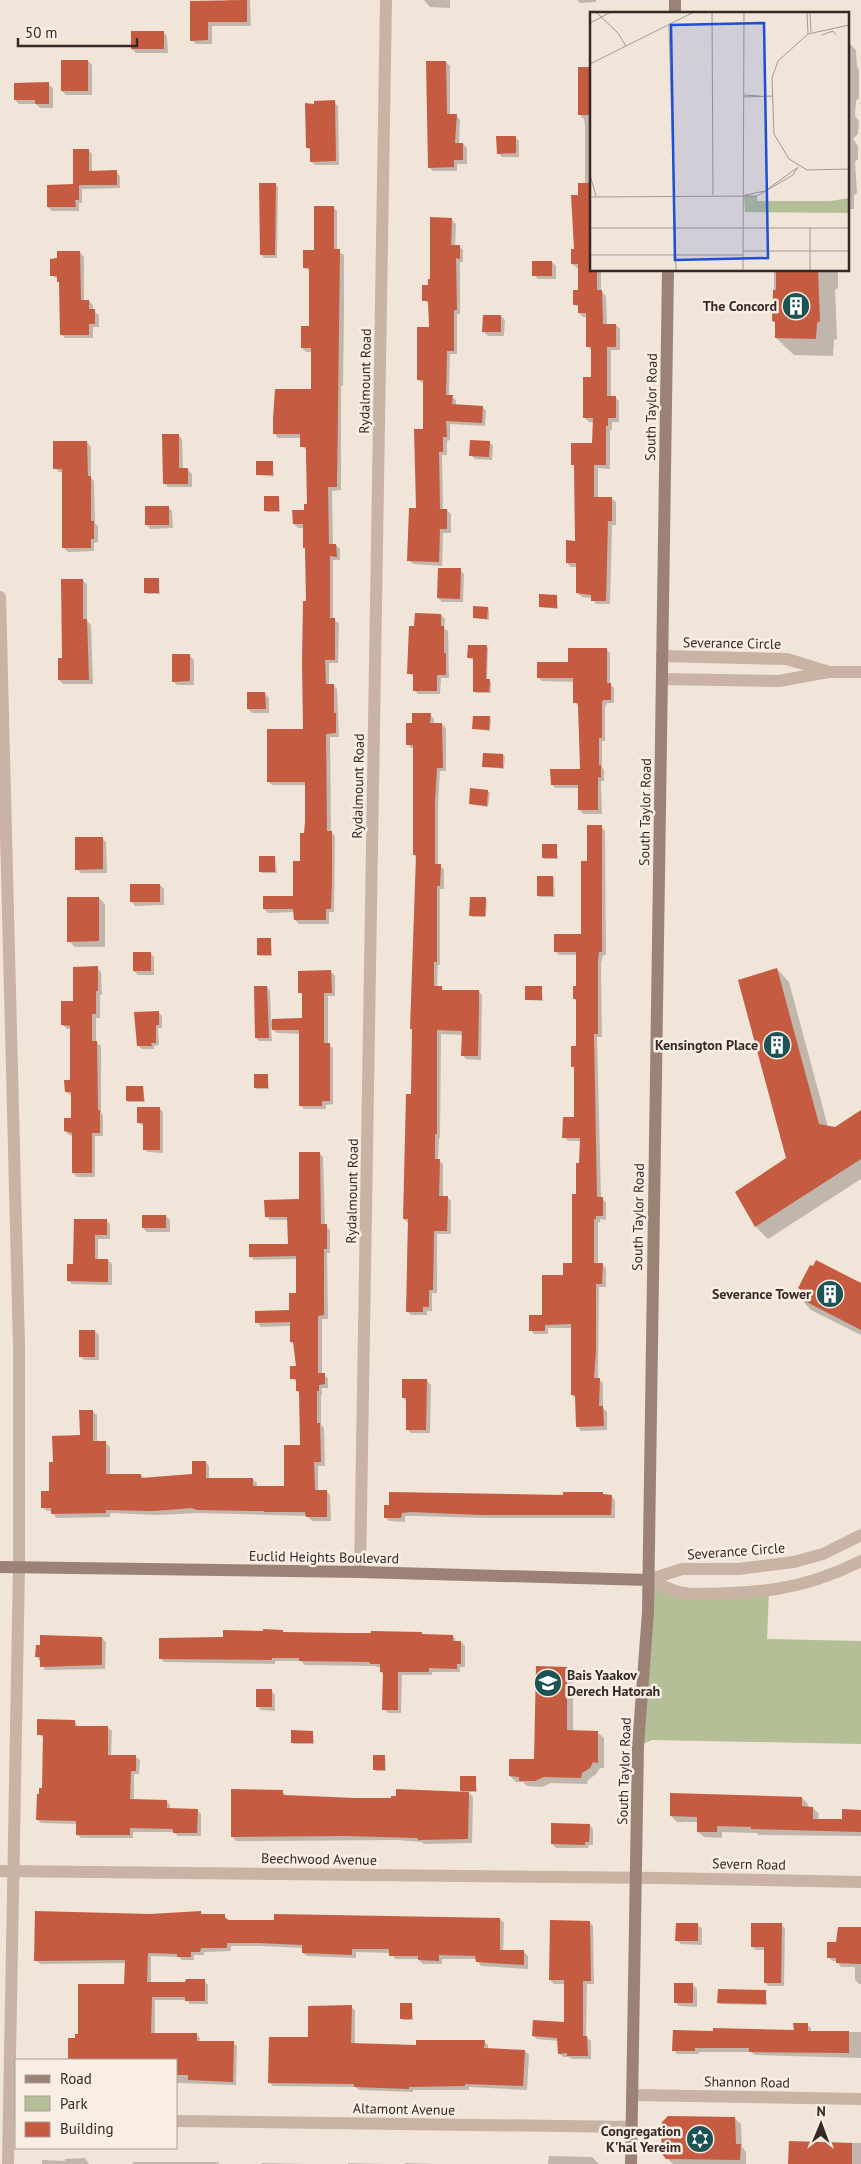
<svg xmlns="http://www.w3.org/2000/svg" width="861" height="2164" viewBox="0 0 861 2164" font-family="'PT Sans',sans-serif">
	<rect width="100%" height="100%" fill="#f1e4d8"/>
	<!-- green -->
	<path fill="#b4bf98" d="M648 1580 678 1592 769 1591 767 1639 861 1641V1744L652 1740 638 1746Z"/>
	<!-- shadow -->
	<path fill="#0003" d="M228 0H250L251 26H212V44H196L192 40 191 2H228Z
		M424 0H450V8L430 7Z
		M577 0H596V2L580 3Z
		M163 32 167 36 168 53H136L132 49Z
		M847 41 856 50 857 67 859 70V98L856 101 855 116 859 121 858 134 853 139 858 146V159L855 162 857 193 854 195V209H847Z
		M88 61 92 65V95H66L62 91Z
		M446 62 450 66V115H456L460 120 459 144H463L467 148V164H457V171H433L429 167Z
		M591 68V270H601V291L606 296 607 325H616L620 329V350H611V397H615L619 401V422H612V430H610V469L598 468V498H611L616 502V525H612L610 604H596L592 598 582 597 578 593V567H571L567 563 576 542 575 467 573 464 593 444 594 422H589L585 418 592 379V351L587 346V317H583L579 313V308L575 304 580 291V268H577L572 264 576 251 579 196 585 184V125L584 119 580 115Z
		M48 84 53 88V108H40L36 104H19L15 100Z
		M334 102 338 106 339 165H315L311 161V151L307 147Z
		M515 137 519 141V157H502L498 153Z
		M88 150 92 154V172H116L120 176V188L82 189V203H79V211H52L48 207 75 186Z
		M276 185 278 187 277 258H264L262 255Z
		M333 207 337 211V251L344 255V314L343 386H341V490L332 491 333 545H336L340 549V560H333V619L339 623 338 663H329V685H333L337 689 339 737H330L331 832 335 836 334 912H329V924H299L295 920V912L268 913 264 909 294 897 305 834 306 785H272L268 781 305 730 307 603 305 528H298L294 524 306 511 308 505 307 450 301 446V438H278L275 434 312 391V352H306L302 348 310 327V271L304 268 316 251Z
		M452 220 456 224 455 246H459L463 250V262H460V314H457V354H450L449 396 456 400V406L482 407 486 411 485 426 450 424V440L447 441V455H442L443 510H447L451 514V533H443L442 566 413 564 409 560 417 510 424 430 425 384 418 380 430 328V304L424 300Z
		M80 252 84 257V301H89L93 305V311L99 315V327H93V338H65L61 334V284L58 279 51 275Z
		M552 262 556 266V279H538L534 275Z
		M774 270H838V288L835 290 837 339 834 340 833 356 794 355 776 338V324L774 321Z
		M501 316 505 320 504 336H488L484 332Z
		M178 435 182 439 183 470H188L192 474V487H168L164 483Z
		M87 442 91 447V478L94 481 95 523 98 526V542L94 543V551L68 552 64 548V472H59L55 468Z
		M489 442 493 446 492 460 475 459 471 455Z
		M272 462 274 477 258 475Z
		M279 497 280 512H267L266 511Z
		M168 507 172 511 173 528 150 529 146 524Z
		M460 570 464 574 463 602H442L438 598Z
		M158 579 160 594H147L145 592Z
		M82 580 87 584V621L91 625 93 684H63L59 680Z
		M557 596 558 609 540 607Z
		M488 608 489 610V620L474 618Z
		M441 615 445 619 444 628 448 631 449 678H441L440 694H418L414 690V677L409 673 416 628Z
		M486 646 488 648 487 680 491 682V693H476L474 691V660L469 658Z
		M606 649 610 653V684L614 688V703H607L605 707V741H602V767L604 770V781H601L602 814H583L580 810V788H555L552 784 581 770 578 706 575 702V682L542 681 539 678Z
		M190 656 194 660V685H177L173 681Z
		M265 694 269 698V713H252L248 709Z
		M430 715 434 719V724H442L446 728V771H440L438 805V865L444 869V889H440V965H438L437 987H441L445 992 478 991 482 995 481 1060 466 1059 462 1055 463 1035 441 1034 440 1138H439L438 1160 443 1164V1197H447L451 1201V1234H437V1293H432V1311H427V1315H411L407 1311 408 1223 404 1219 412 1096 413 1031 411 1029 417 858 414 855 415 748H411L407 744 414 724Z
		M489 718 491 719 490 731 473 728Z
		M503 755 505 756 504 769 483 766Z
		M488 791 490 793 488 807 470 804Z
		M601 827 605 831 606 955H603L601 964 602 1037H597L601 1198 606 1202V1220L600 1219V1222H598V1264H602L606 1268V1287H599L598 1379 603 1383V1408L607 1412V1430L581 1431 578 1427 576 1399 572 1395V1328H548V1334H534L531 1330 543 1316 564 1276 573 1264 581 1141H568L564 1137 575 1118V1068L573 1066 577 1047V1001L574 999 577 988V955H559L555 951 583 935 588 862Z
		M102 838 106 842 107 873H81L77 869Z
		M556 845 558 859H545L543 858Z
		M275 857 277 873H262L260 871Z
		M553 877 554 879 555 897H540L538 896Z
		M160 885 164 889V905L135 906 131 901Z
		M99 898 105 904V947H75L69 941Z
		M485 898 487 900 486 917H472L471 915Z
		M271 940 272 956H260L258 955Z
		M150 953 154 957V975H138L134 971Z
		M97 968 101 972 102 995H100V1018H96V1042L101 1046V1113L103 1115V1136H95V1177H77L73 1173V1136L69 1135 65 1131 72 1120V1096L66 1092 71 1081V1029H67L63 1025 74 1002Z
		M777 969 789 982 828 1127 836 1128 861 1112V1179L768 1239 756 1227 787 1159Z
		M331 972 335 976V996H328V1044L333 1048V1104L326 1105V1109H304L300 1105V1034L277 1033 271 1028 272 1041H259L256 1038 267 987 270 991 271 1020H303V996L300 992Z
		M541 987 543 1001 527 1000Z
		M159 1013 162 1016V1028H158L159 1045 154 1046V1049H142L139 1046Z
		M267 1075 269 1089H257L255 1088Z
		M143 1087 145 1102H129L127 1101Z
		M159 1108 163 1112V1153L148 1152 144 1149V1126L138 1123Z
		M319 1153 323 1157 325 1226 330 1230V1253H327L328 1319H322V1374L328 1378V1388H322V1395H321V1425L324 1428 325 1466H318V1491H326L330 1495 331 1521H312L307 1516 197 1513 158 1515 110 1513V1517L56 1518 52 1511H47L42 1507 50 1492 54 1463 81 1436 92 1411 97 1415V1443H105L110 1447V1475H141L145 1479 193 1475 205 1462 209 1466V1479H252L257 1483V1487H286L301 1446 300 1394 297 1391V1382L292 1378 297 1368 295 1345 291 1342V1326L261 1327 257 1322 290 1311 297 1294V1259L254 1260 250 1256 289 1245V1220H270L266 1216 300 1201Z
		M166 1216 170 1220V1232H147L143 1228Z
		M75 1220H106L110 1224V1239H98V1260H108L112 1264V1285L72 1284 68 1280 74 1265Z
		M861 1284V1335L811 1310 799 1297Z
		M95 1331 99 1335V1360H84L80 1356Z
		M427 1381 431 1385 430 1433H411L407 1429 408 1402 403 1398Z
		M604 1496H611L615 1500V1518H485L416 1516H405V1522L389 1521 385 1517 386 1506Z
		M282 1631 285 1633H421L424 1636H453L457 1642H461L465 1646V1667H460V1672H432V1675H402L401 1713H388L384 1709V1675L381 1672V1668L374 1666 305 1665 301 1661H275V1664L164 1662 160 1658 224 1638Z
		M102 1638 106 1642 105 1669 45 1670 37 1657Z
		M567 1668 573 1674V1731L597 1732 604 1738V1768H600L596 1774 588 1780 587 1784 551 1783 542 1787 527 1786 523 1782H516L510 1776 535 1761Z
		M271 1690 275 1695V1711L261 1710 257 1706Z
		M75 1721 78 1727 108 1728 112 1731 111 1756 136 1757 140 1760 139 1774H134V1800L167 1801 170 1805V1810H197L201 1814V1836H178L174 1832H133V1838H81L77 1834 78 1824 41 1823 37 1819 40 1795 43 1789 44 1738 38 1734Z
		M313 1732 314 1744H294L292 1742Z
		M385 1756 386 1771H376L374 1769Z
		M475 1777 477 1792H468L473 1797 472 1843 424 1844 422 1842 396 1840 236 1841 232 1836 282 1791 286 1796 393 1800 463 1793 462 1791Z
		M802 1798 808 1804 807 1808H813L819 1814 818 1820H843L861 1811V1836L758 1835 757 1833 722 1832V1838L704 1837 698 1832V1822H677L671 1816Z
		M589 1825 593 1829V1845H589L588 1848H556L552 1844Z
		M200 1913 203 1915H224L228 1921 500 1919 504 1923 503 1952H524L528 1956V1969L481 1966 477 1959H442V1964H423L418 1959H395L391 1953 356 1952V1958L307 1956 303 1953V1948L262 1946H231V1951L204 1952V1955H194V1960H182L179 1957 151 1956V1983H187L204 1981 208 1985V2004H190L187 2000H155V2034H196L200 2038V2042L233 2043 237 2046 236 2085 176 2083V2060H69V2039L76 2040 125 1986 126 1963 40 1964 36 1960 150 1915Z
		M589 1922 593 1926 594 1984H587L586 2037 591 2041V2059H572L569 2057H563L559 2053V2041L537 2039 533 2035 565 2023V1984H554L550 1980Z
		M698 1925 702 1929V1945L681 1944 677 1940Z
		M781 1925 785 1928 784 1986H768L765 1982V1950H756L752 1947Z
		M861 1928V1984H859L855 1980V1967H841L837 1961H832L829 1957 837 1944Z
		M693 1985 697 1989V2007L679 2006 675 2002Z
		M765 1991 767 2005 720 2004 719 2003Z
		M412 2004 413 2020H403L401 2018Z
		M351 2007 355 2010V2044L418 2046 484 2041 488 2045V2049L525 2051 529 2055 527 2090 469 2087V2090H413V2092L359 2090 356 2087 273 2086 269 2082 309 2038Z
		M807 2025 811 2028V2032H861V2058L755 2055 751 2052H699V2054H677L674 2050 795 2031Z
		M734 2118 741 2124 742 2147 746 2152V2164H673L662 2153Z
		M790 2142 861 2143V2164H789Z
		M549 2156 592 2157 599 2164H548Z
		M85 2158 89 2164H42V2160L65 2161V2159Z
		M133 2162H217L220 2164H133Z
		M262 2163 307 2164H262Z
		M348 2163 386 2164H348Z
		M405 2163 435 2164H405Z"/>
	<!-- building -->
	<path fill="#c55b41" d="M247 0V22H208V40L190 41V1Z
		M131 31H164V49H131Z
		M61 60H88V91H61Z
		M426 61H446L447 114H457L455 143H463V160H454V167L428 168Z
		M578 67H591V115H578Z
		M49 82V104H35V100H14V83Z
		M335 100 336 161 310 162V148H306L305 103 314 104V101Z
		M496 136H516V153L497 154Z
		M73 149H89V171L117 170V185H79V200H75L76 207H47V185L73 184Z
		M259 183H276L275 255H260Z
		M578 183H591V270H597V290H602L603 324H616V347H607V396H616V418H608V426H606V465H594V497H612V521H608L606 601H591V595L576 593V563H566V540L575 541 574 465H571V443H592L593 418H583V377H591V347H586V313H578V305H573V290H578V264H571V249H574L571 195H578Z
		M314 206H334V249H340L337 487H328L329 544H336L337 557 330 556V618H335V660H325L326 684H334V713H336V733L326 734 327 831H332V880L331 909H326V920H294L293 909H263V896H293V861H300V833H304L305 822V782H267V729H303L302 662 303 601H306L305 548H303V524H293L292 510H304V504H307L306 456V447H300V434H273V419L275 389H311V348H301V326H309V268H303V250H314Z
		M430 217 452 218 451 245H460V259L456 258 457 310H454V351H447L446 395H453L452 404 483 406 482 423 446 421 447 437H443V452H439L440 509H447V529H440L439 562 407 561 409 508H416L414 429H423V380H417V327H429L428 301H422V285H428V279H430Z
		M57 251H80L81 300H89V309H95V324H89V335H60L59 282H57V276H50V259L57 258Z
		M532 261H552V276H532Z
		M776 270H818L820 321 817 323 816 339 775 338V322L772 321 773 290H776Z
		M483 315H501V332H482Z
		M162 434H179V468H188V484H163Z
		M470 440 490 441 489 457 469 456Z
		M53 441H87L88 476H91V521H94V539H91V548H62V469H53Z
		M256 461H273V475H256Z
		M264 496H279V511H264Z
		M145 506H169V525H145Z
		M438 568H461L460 599 437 598Z
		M144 578H159V593H144Z
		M61 579H83V619H87L89 680H58V658H62Z
		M539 594 557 595V608L539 607Z
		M473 606 488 607 487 619 473 618Z
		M415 613 441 614V626H444V653H446V675H437V691H413V674H407L409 626H414Z
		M468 645H487L486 679H490L489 692H473V658H467Z
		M568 648H607V683H611V700H603L602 703V738H599V765H601V778L598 777V810H578V785H551L550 769H580L578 703H573V678H537V662H568Z
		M172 654H190V681L172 682Z
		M247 692H265L266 709H247Z
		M412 713H431L430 723H442L443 768H437L435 800V864H441L440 886H437V962H434V986H442V990H479V1005L478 1056H461L462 1031 437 1030V1134H435V1159H440L439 1196H448L447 1231H434L433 1290H429V1307H423V1312H406L408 1219H403L406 1094H411L412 1029H410L416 855H413V745H406V723H412Z
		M473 716H490L489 730 472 729Z
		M483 753 503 754V768L482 767Z
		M470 788 488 790 487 806 469 804Z
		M587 825H602V952H599L598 960V1034H594L597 1197H603V1216H596V1219H594V1263H603L602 1284H596V1351L594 1378H600L599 1406H603L604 1426 576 1427 575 1395H571V1324L545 1325V1331H529V1315H542V1275H563V1263H572V1194H576V1163H579L580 1138H562L563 1117H574V1067H571V1046H576V999H573V986H576V952H554V934H581V861H587Z
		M75 837H103V869L75 870Z
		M542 844H557V858H542Z
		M259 856H275V872H259Z
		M537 876H553V896H537Z
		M130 884H160V902H130Z
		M67 897H99V941L67 942Z
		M470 897H486L485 916H469Z
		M257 938H271V955H257Z
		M133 952H151V971H133Z
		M98 966V991H96V1014H92V1041H97L98 1110H100V1133H92V1173H72V1133L64 1131V1118H71V1092H65L64 1080H70V1026L61 1025V1001H73V967Z
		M777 968 819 1124 835 1127 861 1110V1159L755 1227 735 1192 786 1158 738 980Z
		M331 970 332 993H324V1043H330V1101H322V1106H299V1030H272V1019L302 1018V993H298V971Z
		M254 986H267L269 1038H255Z
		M525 986H542V1000H525Z
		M159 1011V1025H156V1043H151L152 1046H137L134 1012Z
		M254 1074H268V1088H254Z
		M126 1086H143L144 1101H126Z
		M137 1107H160V1150H143V1123H137Z
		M299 1152H320L321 1224H327V1249H324V1315L318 1316V1373H325V1384L319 1385V1391H317V1423H320L321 1462H314L315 1490H327V1517H306L305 1512H264V1511L197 1510 192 1508 154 1511 106 1510V1513L51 1514V1508H41V1491H49V1462H53L52 1436 80 1435 79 1410H93V1441H106V1474H141V1478L192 1474V1461H206V1478H253V1486H284V1445H300L299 1391H296V1379H290V1366H296L293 1342H290V1322L255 1323V1311L289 1310V1293H296V1256L249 1257V1244H288L287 1217H265L264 1200 299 1199Z
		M142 1215H166V1228H142Z
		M74 1219H107V1235H95V1259H108V1282L67 1281V1264H73Z
		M816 1260 861 1283V1330L797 1297 801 1290 798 1288 810 1265 813 1266Z
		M79 1330H95V1357H79Z
		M402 1379H427L426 1430H406V1398H402Z
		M389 1492 563 1495V1492H603V1494L612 1495 611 1515H480L411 1512 402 1513 401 1518H384V1505H389Z
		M263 1629 283 1630V1632L346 1633H371V1631L422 1632V1634L453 1635V1641H461V1664H457V1669L429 1668V1672H398V1710H382L383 1672H380V1664H370V1662L299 1661V1658H272V1660L159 1659V1638L223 1637V1630L263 1631Z
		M40 1635 102 1637V1665L40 1667V1657H35L36 1645H40Z
		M536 1666 567 1667V1730L598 1731V1763L593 1762 590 1768 582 1773 581 1778 544 1777 535 1781H519V1777L509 1776V1759H534Z
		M256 1689H272V1707H256Z
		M37 1719 75 1720V1726H108V1755H136V1771H131L130 1799 167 1800V1808L198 1809 197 1833H173V1829L130 1828V1835H76V1821L36 1820 37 1794H39V1788H42L43 1735H37Z
		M291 1730 313 1731V1743H291Z
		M373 1755H385V1770H373Z
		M460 1776H476V1791H460Z
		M231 1789 283 1790V1795L355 1798H391V1796H396V1789L469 1792 468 1839 418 1840V1838L345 1836 231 1837Z
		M670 1793 802 1797V1806L813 1807V1819H842V1809L861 1810V1832L751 1829V1827L717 1826V1832H697V1817L670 1816Z
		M551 1823 590 1824 589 1842H585V1845L551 1844Z
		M35 1911 150 1914 201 1911V1914H225V1918L229 1920H274V1914L500 1918V1950H524V1965L476 1962 475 1956 439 1955V1961L418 1960V1956H389V1949H352V1955L302 1953V1945L258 1943H227V1948H201L200 1952H191V1957H177V1954L148 1953 147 1982H185L186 1979H205V2001H185V1997H152L151 2033H197V2041H234L233 2082 188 2080V2075H176V2060H68V2038H75V2034H78V1984H124L125 1960 34 1961Z
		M550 1920 590 1921 591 1981H583V2036H587L588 2056H567V2053L558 2054 557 2038 532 2036 533 2020 564 2022V1980H549Z
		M676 1923H698V1941H675Z
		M751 1923H782L781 1983H764V1947H751Z
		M838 1927H861V1964L836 1963V1958H827V1942H836Z
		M674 1983H693V2003H674Z
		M718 1989 766 1990V2004L717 2003Z
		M400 2003H412V2019H400Z
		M352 2005 351 2043 416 2045V2040H485L484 2048 525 2050 523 2086 465 2084V2086L409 2087V2089L354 2087V2084L268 2083 269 2037H308V2006Z
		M793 2023H808V2031H849V2053L749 2052V2048H695V2051H672L673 2030 713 2031V2028L794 2030Z
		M668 2116 735 2117 736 2144H741L740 2160 666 2159 661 2153 662 2122Z
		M789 2141 852 2143V2164H788Z"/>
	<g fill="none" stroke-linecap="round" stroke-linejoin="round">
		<!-- street -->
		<path stroke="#c8b3a4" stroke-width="12" d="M0 597 19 1346V1567L8 2164
			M662 656 787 659 826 671
			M662 679 779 681 828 672H861
			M360 1572 386 0
			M648 1580 682 1569H738L794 1562 823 1554 861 1535
			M648 1580 678 1592 690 1594C756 1594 801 1591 861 1561
			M0 1871 661 1878 861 1882
			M632 2095 861 2099
			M176 2121 632 2127"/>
		<!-- secondary -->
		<path stroke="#9c8276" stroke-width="12" d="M675 14V0
			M0 1567 360 1572 648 1580
			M631 2164 638 1746 648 1612 668 270"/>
	</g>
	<!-- icons -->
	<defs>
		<symbol id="building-disc" viewBox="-11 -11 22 22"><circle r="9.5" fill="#1c5354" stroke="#f9eee4"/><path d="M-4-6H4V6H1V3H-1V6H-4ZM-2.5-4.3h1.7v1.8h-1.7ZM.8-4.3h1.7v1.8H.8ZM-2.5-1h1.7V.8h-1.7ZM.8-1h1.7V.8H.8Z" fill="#fff"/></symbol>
		<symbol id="school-disc" viewBox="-11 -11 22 22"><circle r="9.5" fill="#1c5354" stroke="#f9eee4"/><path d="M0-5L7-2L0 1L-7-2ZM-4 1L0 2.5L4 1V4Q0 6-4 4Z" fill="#fff"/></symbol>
		<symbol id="synagogue-disc" viewBox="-11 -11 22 22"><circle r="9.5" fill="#1c5354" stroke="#f9eee4"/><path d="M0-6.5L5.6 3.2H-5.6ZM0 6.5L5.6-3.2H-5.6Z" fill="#fff"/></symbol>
	</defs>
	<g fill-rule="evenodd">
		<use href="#building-disc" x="780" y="290" width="32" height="32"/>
		<use href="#building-disc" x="761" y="1029" width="32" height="32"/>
		<use href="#building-disc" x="814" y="1278" width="32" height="32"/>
		<use href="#school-disc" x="532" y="1667" width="32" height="32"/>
		<use href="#synagogue-disc" x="684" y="2123" width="32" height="32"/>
	</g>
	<g text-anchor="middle" stroke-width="5" stroke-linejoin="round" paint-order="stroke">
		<!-- poi labels -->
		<g font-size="14" font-weight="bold" fill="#342926" stroke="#f9eee4" text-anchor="end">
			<text x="777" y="311">The Concord</text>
			<text x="758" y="1050">Kensington Place</text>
			<text x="811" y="1299">Severance Tower</text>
			<text x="567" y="1680" text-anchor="start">Bais Yaakov<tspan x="567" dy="16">Derech Hatorah</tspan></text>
			<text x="681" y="2136">Congregation<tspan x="681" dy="16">K'hal Yereim</tspan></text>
		</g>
		<!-- street labels -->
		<g font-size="14" fill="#342926" stroke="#f9eee4">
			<text transform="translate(365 381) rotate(-89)" y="5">Rydalmount Road</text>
			<text transform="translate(651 407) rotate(-89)" y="5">South Taylor Road</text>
			<text transform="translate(732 643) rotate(1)" y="5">Severance Circle</text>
			<text transform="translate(358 786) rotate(-89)" y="5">Rydalmount Road</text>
			<text transform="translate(645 812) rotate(-89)" y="5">South Taylor Road</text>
			<text transform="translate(352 1191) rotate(-89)" y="5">Rydalmount Road</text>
			<text transform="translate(638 1217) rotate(-89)" y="5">South Taylor Road</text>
			<text transform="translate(736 1551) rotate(-4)" y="5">Severance Circle</text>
			<text transform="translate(324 1557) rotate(1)" y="5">Euclid Heights Boulevard</text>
			<text transform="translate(624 1771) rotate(-88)" y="5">South Taylor Road</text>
			<text transform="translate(319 1859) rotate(1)" y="5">Beechwood Avenue</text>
			<text transform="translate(749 1864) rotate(1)" y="5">Severn Road</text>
			<text transform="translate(747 2082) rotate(1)" y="5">Shannon Road</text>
			<text transform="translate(404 2109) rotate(1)" y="5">Altamont Avenue</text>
		</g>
	</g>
	<!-- overview -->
	<g transform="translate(590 12)">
		<rect width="259" height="259" fill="#f1e4d8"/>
		<path d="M154 183 167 184V189H241L259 186V201L155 200Z" fill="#b4bf98"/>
		<path fill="none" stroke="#a59991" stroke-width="1" d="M6 0 28 21 36 34M122 0 123 183M217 0 218 22M220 0 221 20M0 11 21 0M79 13 86 258M259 13 218 22 188 49 182 66 184 122 199 147 217 158 259 157M232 23 243 19 246 23M0 52 104 0M154 83 170 84M154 85 183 84M0 163 6 184M155 183 175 179 207 156M0 185 167 184 203 163 208 155M0 216H259M220 216V258M153 239H259M0 243H153M153 258 154 0"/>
		<path fill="#1d4ed8" fill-opacity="0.15" stroke="#1d4ed8" stroke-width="2.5" d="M174 11 178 246 85 248 81 13Z"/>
		<rect width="259" height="259" fill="none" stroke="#342926" stroke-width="2.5"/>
	</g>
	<!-- legend -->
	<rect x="15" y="2059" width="162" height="90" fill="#f9eee4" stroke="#aa9f98"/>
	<rect x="25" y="2075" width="25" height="8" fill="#9c8276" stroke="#aa9f98"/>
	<text x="60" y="2084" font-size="15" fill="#342926">Road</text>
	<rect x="25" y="2096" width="25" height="15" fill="#b4bf98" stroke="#aa9f98"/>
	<text x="60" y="2109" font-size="15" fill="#342926">Park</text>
	<rect x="25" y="2122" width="25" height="15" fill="#c55b41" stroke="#aa9f98"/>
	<text x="60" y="2134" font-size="15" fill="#342926">Building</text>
	<!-- north arrow -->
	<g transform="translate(821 2124) rotate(1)" stroke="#f9eee4" stroke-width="4" paint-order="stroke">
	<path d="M0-4L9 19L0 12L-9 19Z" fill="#342926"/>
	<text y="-8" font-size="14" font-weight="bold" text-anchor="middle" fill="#342926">N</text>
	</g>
	<!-- scale -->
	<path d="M18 38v8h119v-8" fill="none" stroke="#342926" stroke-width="2.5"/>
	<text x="25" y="38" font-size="15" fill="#342926" stroke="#f9eee4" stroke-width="4" paint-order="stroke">50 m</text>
</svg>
